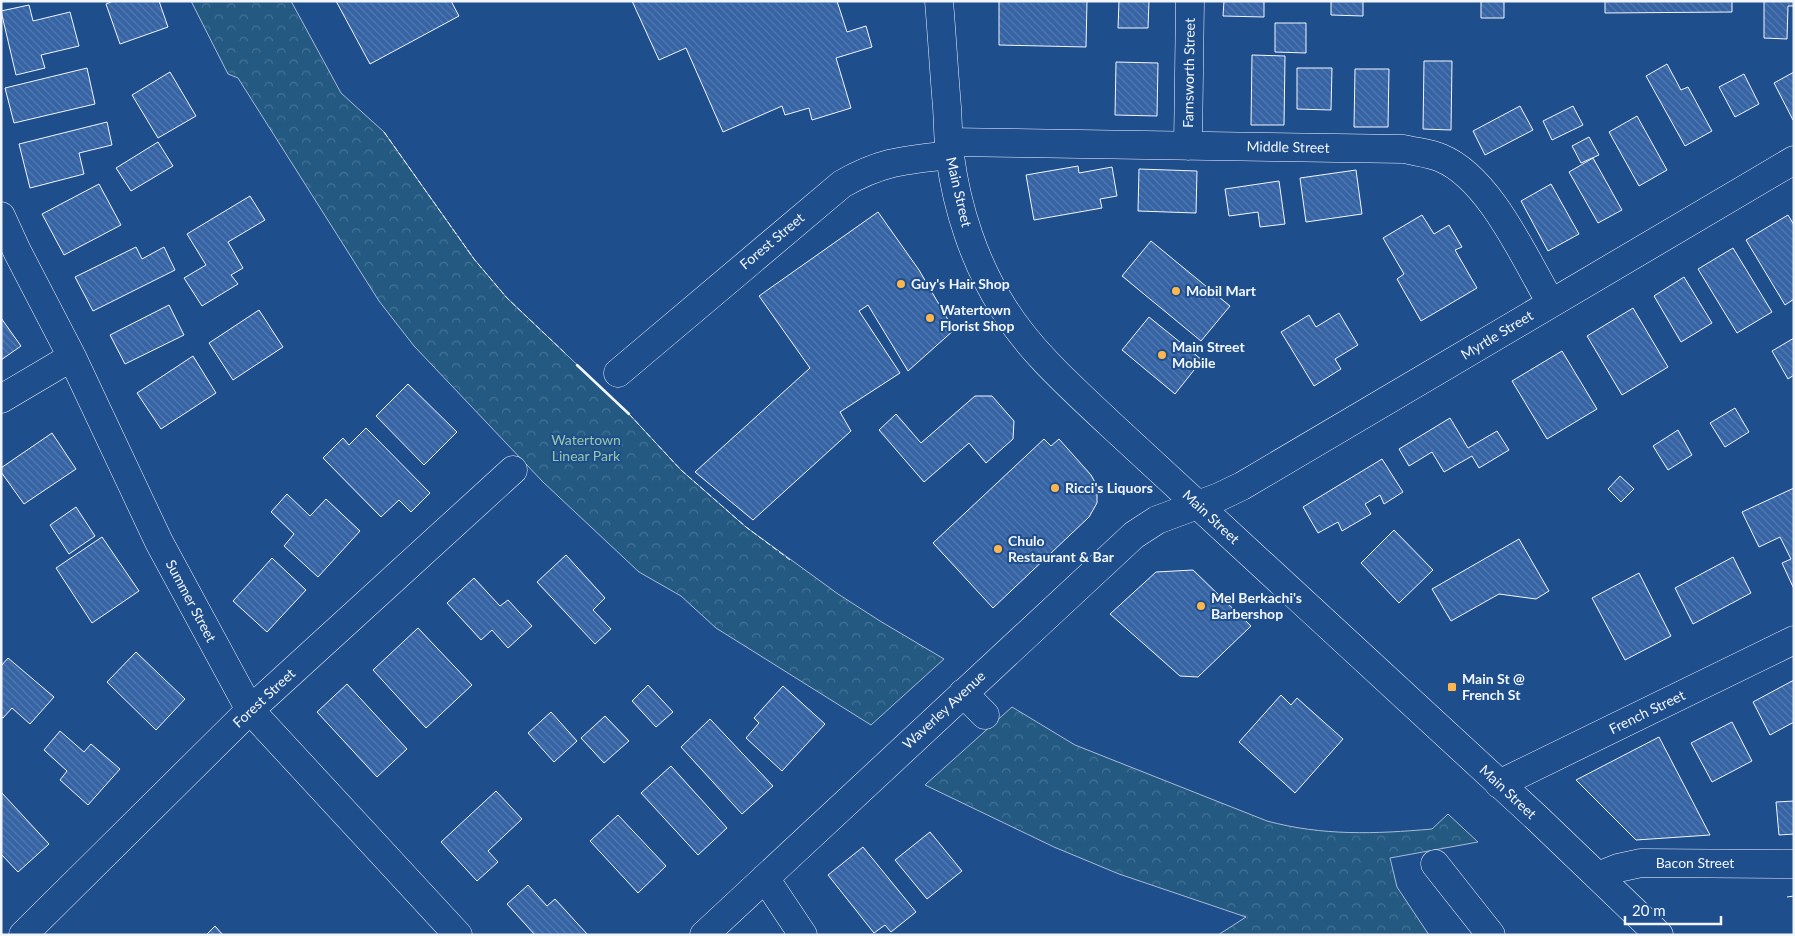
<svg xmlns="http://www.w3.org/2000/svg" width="1795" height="936" viewBox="0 0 1795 936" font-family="Lato,sans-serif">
	<defs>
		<pattern id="forest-crowns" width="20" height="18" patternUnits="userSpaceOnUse" patternTransform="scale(1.25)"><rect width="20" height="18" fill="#245a82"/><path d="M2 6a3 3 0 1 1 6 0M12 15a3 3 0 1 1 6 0" fill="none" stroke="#447295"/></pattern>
		<pattern id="building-back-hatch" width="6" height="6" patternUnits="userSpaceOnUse" patternTransform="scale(1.25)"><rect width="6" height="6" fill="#3563a3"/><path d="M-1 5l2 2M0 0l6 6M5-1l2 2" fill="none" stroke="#537ab1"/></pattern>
	</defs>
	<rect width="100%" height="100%" fill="#1f4e8c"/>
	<!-- forest -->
	<path fill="url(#forest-crowns)" stroke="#a8bbd7" d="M191 1H291L341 93 384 132 474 259 507 298 629 414 681 470 746 527 838 594 880 621 944 659 871 725 716 628 681 596 639 572 543 482 414 346 379 301 238 78 228 74Z
		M1012 707 1075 745 1267 821C1323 836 1375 834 1432 829L1448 814 1478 842 1390 858 1397 887 1429 935H1218L1246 917 1119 874 1054 847 925 785Z"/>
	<!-- building -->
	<path fill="url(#building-back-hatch)" stroke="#f2f6ff" d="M113 1H159L168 27 120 44 106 4Z
		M336 1H451L459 16 370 64Z
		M632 1H837L847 32 866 26 872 47 836 58 851 108 812 120 809 108 785 115 782 106 723 132 686 48 659 60Z
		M999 1H1087L1086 47 999 45Z
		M1119 1H1149L1148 28H1118Z
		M1224 1H1264V17L1223 16Z
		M1331 1H1363V16L1331 15Z
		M1481 1H1504V18H1481Z
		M1605 1H1732V12L1605 13Z
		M1764 1H1794V6H1788L1787 39 1764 38Z
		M29 5 33 21 70 12 79 46 41 55 45 68 16 75 1 11Z
		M1275 23H1306V53L1275 52Z
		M1252 55 1285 56 1284 125H1251Z
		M1424 61H1452L1451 130 1423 129Z
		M1116 62 1158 63 1157 116 1115 115Z
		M1667 64 1681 90 1688 87 1712 131 1685 146 1646 76Z
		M87 68 95 104 14 123 5 88Z
		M1297 68H1332L1331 110 1297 109Z
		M1355 69H1389L1388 127H1354Z
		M170 72 196 116 158 138 132 95Z
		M1794 72V120H1793L1774 83Z
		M1744 74 1759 104 1735 117 1719 87Z
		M1520 106 1533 130 1485 155 1473 131Z
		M1573 106 1583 125 1552 140 1543 121Z
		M1637 116 1667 170 1639 186 1609 132Z
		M107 122 112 145 79 153 84 174 30 188 19 144Z
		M1589 137 1599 155 1581 163 1572 146Z
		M158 142 173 166 131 191 116 168Z
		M1593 158 1622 210 1598 223 1569 172Z
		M1078 166 1079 173 1112 167 1117 196 1100 199 1102 208 1034 220 1026 175Z
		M1139 169 1197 171 1196 213 1138 211Z
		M1356 170 1362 214 1306 222 1300 178Z
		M1279 181 1285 224 1260 227 1258 212 1229 216 1225 189Z
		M99 184 121 225 64 255 42 214Z
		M1551 184 1579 234 1548 251 1521 201Z
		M250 196 265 220 228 242 243 268 231 275 238 284 202 306 184 278 206 265 187 234Z
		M878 212 919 270 954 330 908 371 868 305 859 311 900 373 840 412 851 431 753 520 695 472 810 368 759 296Z
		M1422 215 1434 234 1449 225 1462 247 1455 250 1477 288 1421 321 1397 279 1404 274 1383 238Z
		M1788 215 1794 225V299L1785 305 1746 240Z
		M1151 241 1230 306 1201 341 1122 276Z
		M136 247 142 259 164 247 175 270 93 311 75 277Z
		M1733 248 1772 312 1737 333 1698 269Z
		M1684 277 1712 323 1681 342 1654 296Z
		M169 305 184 335 125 364 110 335Z
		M1633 308 1668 367 1622 395 1587 336Z
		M259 310 283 347 233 380 209 343Z
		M1339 313 1358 345 1335 359 1341 369 1314 386 1281 332 1309 315 1316 327Z
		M1149 317 1202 360 1175 394 1122 350Z
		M1 318 21 346 1 360Z
		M1794 338V375L1788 379 1772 351Z
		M1562 351 1597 409 1547 439 1512 381Z
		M193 356 216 393 161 429 137 393Z
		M408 384 457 432 424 465 376 416Z
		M975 396H992L1014 421 1013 439 986 463 969 443 924 482 879 430 896 414 921 443Z
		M1735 408 1749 432 1725 447 1710 423Z
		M1450 418 1468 448 1497 431 1509 450 1479 468 1472 456 1444 472 1432 452 1409 466 1399 449Z
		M366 428 430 493 411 512 399 500 381 517 323 458 343 438 349 445Z
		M1678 430 1692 455 1668 470 1653 446Z
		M52 433 76 469 24 504 1 472V468Z
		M1044 439 1051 446 1059 439 1091 475 1097 486V503L1089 517 993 608 933 543Z
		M1382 459 1403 492 1384 504 1380 495 1365 504 1371 514 1342 531 1338 522 1318 533 1303 507Z
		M1620 476 1634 489 1621 502 1608 489Z
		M1794 488V589L1782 563 1791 559 1780 537 1759 547 1742 512Z
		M287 494 310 516 326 499 360 531 318 577 284 546 294 534 271 512Z
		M76 507 95 536 69 554 50 525Z
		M1394 530 1433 570 1399 603 1361 563Z
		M102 537 139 591 92 623 56 568Z
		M1519 539 1549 591 1536 599 1499 594 1451 621 1432 589Z
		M566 555 605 598 593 610 611 629 595 644 537 582Z
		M1733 557 1751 593 1693 624 1675 588Z
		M272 558 306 590 267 632 233 601Z
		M1193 570 1251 626 1198 677 1180 676 1110 614 1156 572Z
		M1639 573 1671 636 1625 660 1592 598Z
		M474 578 500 606 508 600 532 626 508 648 492 630 481 640 447 603Z
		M418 628 472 685 426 728 373 670Z
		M136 652 185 699 156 730 107 682Z
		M8 658 54 697 30 724 12 708 3 718 1 717V666Z
		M1794 680V722L1770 735 1753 702Z
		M347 684 407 749 377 777 317 712Z
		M648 685 673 712 656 727 632 701Z
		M783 686 825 724 782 771 746 738 759 723 754 718Z
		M1281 695 1291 705 1297 698 1343 739 1295 793 1239 742Z
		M551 712 577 741 554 762 528 733Z
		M605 716 629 741 604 763 581 738Z
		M710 719 773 786 742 814 681 747Z
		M1732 722 1752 761 1712 782 1691 743Z
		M60 731 84 752 91 744 120 769 88 805 60 780 67 771 44 750Z
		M1659 737 1710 835 1636 840 1576 780Z
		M671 766 727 828 698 855 641 793Z
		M496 791 522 819 488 851 498 862 477 881 441 842Z
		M1 792 49 844 18 872 1 854Z
		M1794 801V834L1779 835 1776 802Z
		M618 815 666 866 638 893 590 841Z
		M930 832 962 871 927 899 895 860Z
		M863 847 916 912 891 932 885 925 874 933 828 875Z
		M528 885 547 906 555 899 588 935H535L507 904Z
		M215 926 223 935H206Z"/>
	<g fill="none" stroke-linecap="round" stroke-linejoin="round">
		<defs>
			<path id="minor" d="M949 142 1404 149C1416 152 1430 153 1441 158 1490 178 1525 259 1551 303
				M1188 146 1190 1
				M1 216 17 251 72 357 159 542 250 710 458 935
				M618 373 842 184C882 161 905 160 950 155
				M1 399 72 357
				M963 693 985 715
				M1499 784 1794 640
				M1435 864 1491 935
				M1598 876 1618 868 1641 863 1794 864
				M765 878 803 935
				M23 935 250 710 513 470
				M704 935 1134 535 1157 520 1219 497 1242 486 1794 160"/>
			<path id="major" d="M939 1C942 37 944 72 947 107 948 123 948 140 950 156 957 209 975 264 1004 309 1031 352 1072 388 1109 423L1537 818 1659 935"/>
		</defs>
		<!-- minor casing -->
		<use href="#minor" stroke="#f2f6ff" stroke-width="29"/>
		<!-- major casing -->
		<use href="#major" stroke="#f2f6ff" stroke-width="29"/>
		<!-- minor -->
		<use href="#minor" stroke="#1f4e8c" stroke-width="28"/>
		<!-- major -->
		<use href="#major" stroke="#1f4e8c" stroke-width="28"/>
		<!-- fence -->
		<path stroke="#f2f6ff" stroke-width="1" stroke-dasharray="6 2.5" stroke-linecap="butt" d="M384 132 474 259 507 298 566 354
			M629 414 681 470 746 527 790 560
			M1787 897 1794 896"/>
		<!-- wall -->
		<path stroke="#f2f6ff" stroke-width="2.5" d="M577 365 629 414"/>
	</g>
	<!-- markers -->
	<g fill="#ffb74d" stroke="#1f4e8c" stroke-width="2">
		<circle cx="901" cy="284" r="5"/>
		<circle cx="1176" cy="291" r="5"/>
		<circle cx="930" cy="318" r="5"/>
		<circle cx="1162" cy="355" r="5"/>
		<circle cx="1055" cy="488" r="5"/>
		<circle cx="998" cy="549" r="5"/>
		<circle cx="1201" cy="606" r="5"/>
		<rect x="1447" y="682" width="10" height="10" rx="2.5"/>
	</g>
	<g text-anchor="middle" stroke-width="4" stroke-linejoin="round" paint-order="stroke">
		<!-- street labels -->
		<g font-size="14" fill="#f2f6ff" stroke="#1f4e8c">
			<text transform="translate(1189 73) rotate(-89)" y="5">Farnsworth Street</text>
			<text transform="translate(1288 147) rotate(1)" y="5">Middle Street</text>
			<text transform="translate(959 192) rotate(77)" y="5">Main Street</text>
			<text transform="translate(772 241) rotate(-40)" y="5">Forest Street</text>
			<text transform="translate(1497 335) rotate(-31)" y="5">Myrtle Street</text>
			<text transform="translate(1211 517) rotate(43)" y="5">Main Street</text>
			<text transform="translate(191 601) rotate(62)" y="5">Summer Street</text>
			<text transform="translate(264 698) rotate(-43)" y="5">Forest Street</text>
			<text transform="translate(944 710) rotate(-43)" y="5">Waverley Avenue</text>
			<text transform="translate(1647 712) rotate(-26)" y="5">French Street</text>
			<text transform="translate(1508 792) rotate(43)" y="5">Main Street</text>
			<text x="1695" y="868">Bacon Street</text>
		</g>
		<!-- poi labels -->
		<g font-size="14" font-weight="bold" fill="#f2f6ff" stroke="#1f4e8c" text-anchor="start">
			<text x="911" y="289">Guy's Hair Shop</text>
			<text x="1186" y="296">Mobil Mart</text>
			<text x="940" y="315">Watertown<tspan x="940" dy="16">Florist Shop</tspan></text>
			<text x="1172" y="352">Main Street<tspan x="1172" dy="16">Mobile</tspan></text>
			<text x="1065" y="493">Ricci's Liquors</text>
			<text x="1008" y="546">Chulo<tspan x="1008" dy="16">Restaurant &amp; Bar</tspan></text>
			<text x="1211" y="603">Mel Berkachi's<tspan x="1211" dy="16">Barbershop</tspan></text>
			<text x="1462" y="684">Main St @<tspan x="1462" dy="16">French St</tspan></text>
		</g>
		<!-- park labels -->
		<g font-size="14" fill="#97c8a6" stroke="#1f4e8c">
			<text x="586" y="445">Watertown<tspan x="586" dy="16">Linear Park</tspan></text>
		</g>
	</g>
	<!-- border -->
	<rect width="1795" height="936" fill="none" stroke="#f2f6ff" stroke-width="5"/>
	<!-- scale -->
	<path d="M1625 916v8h96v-8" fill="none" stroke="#f2f6ff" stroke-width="2.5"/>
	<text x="1632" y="916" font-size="15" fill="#f2f6ff" stroke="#1f4e8c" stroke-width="4" paint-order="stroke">20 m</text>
</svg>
